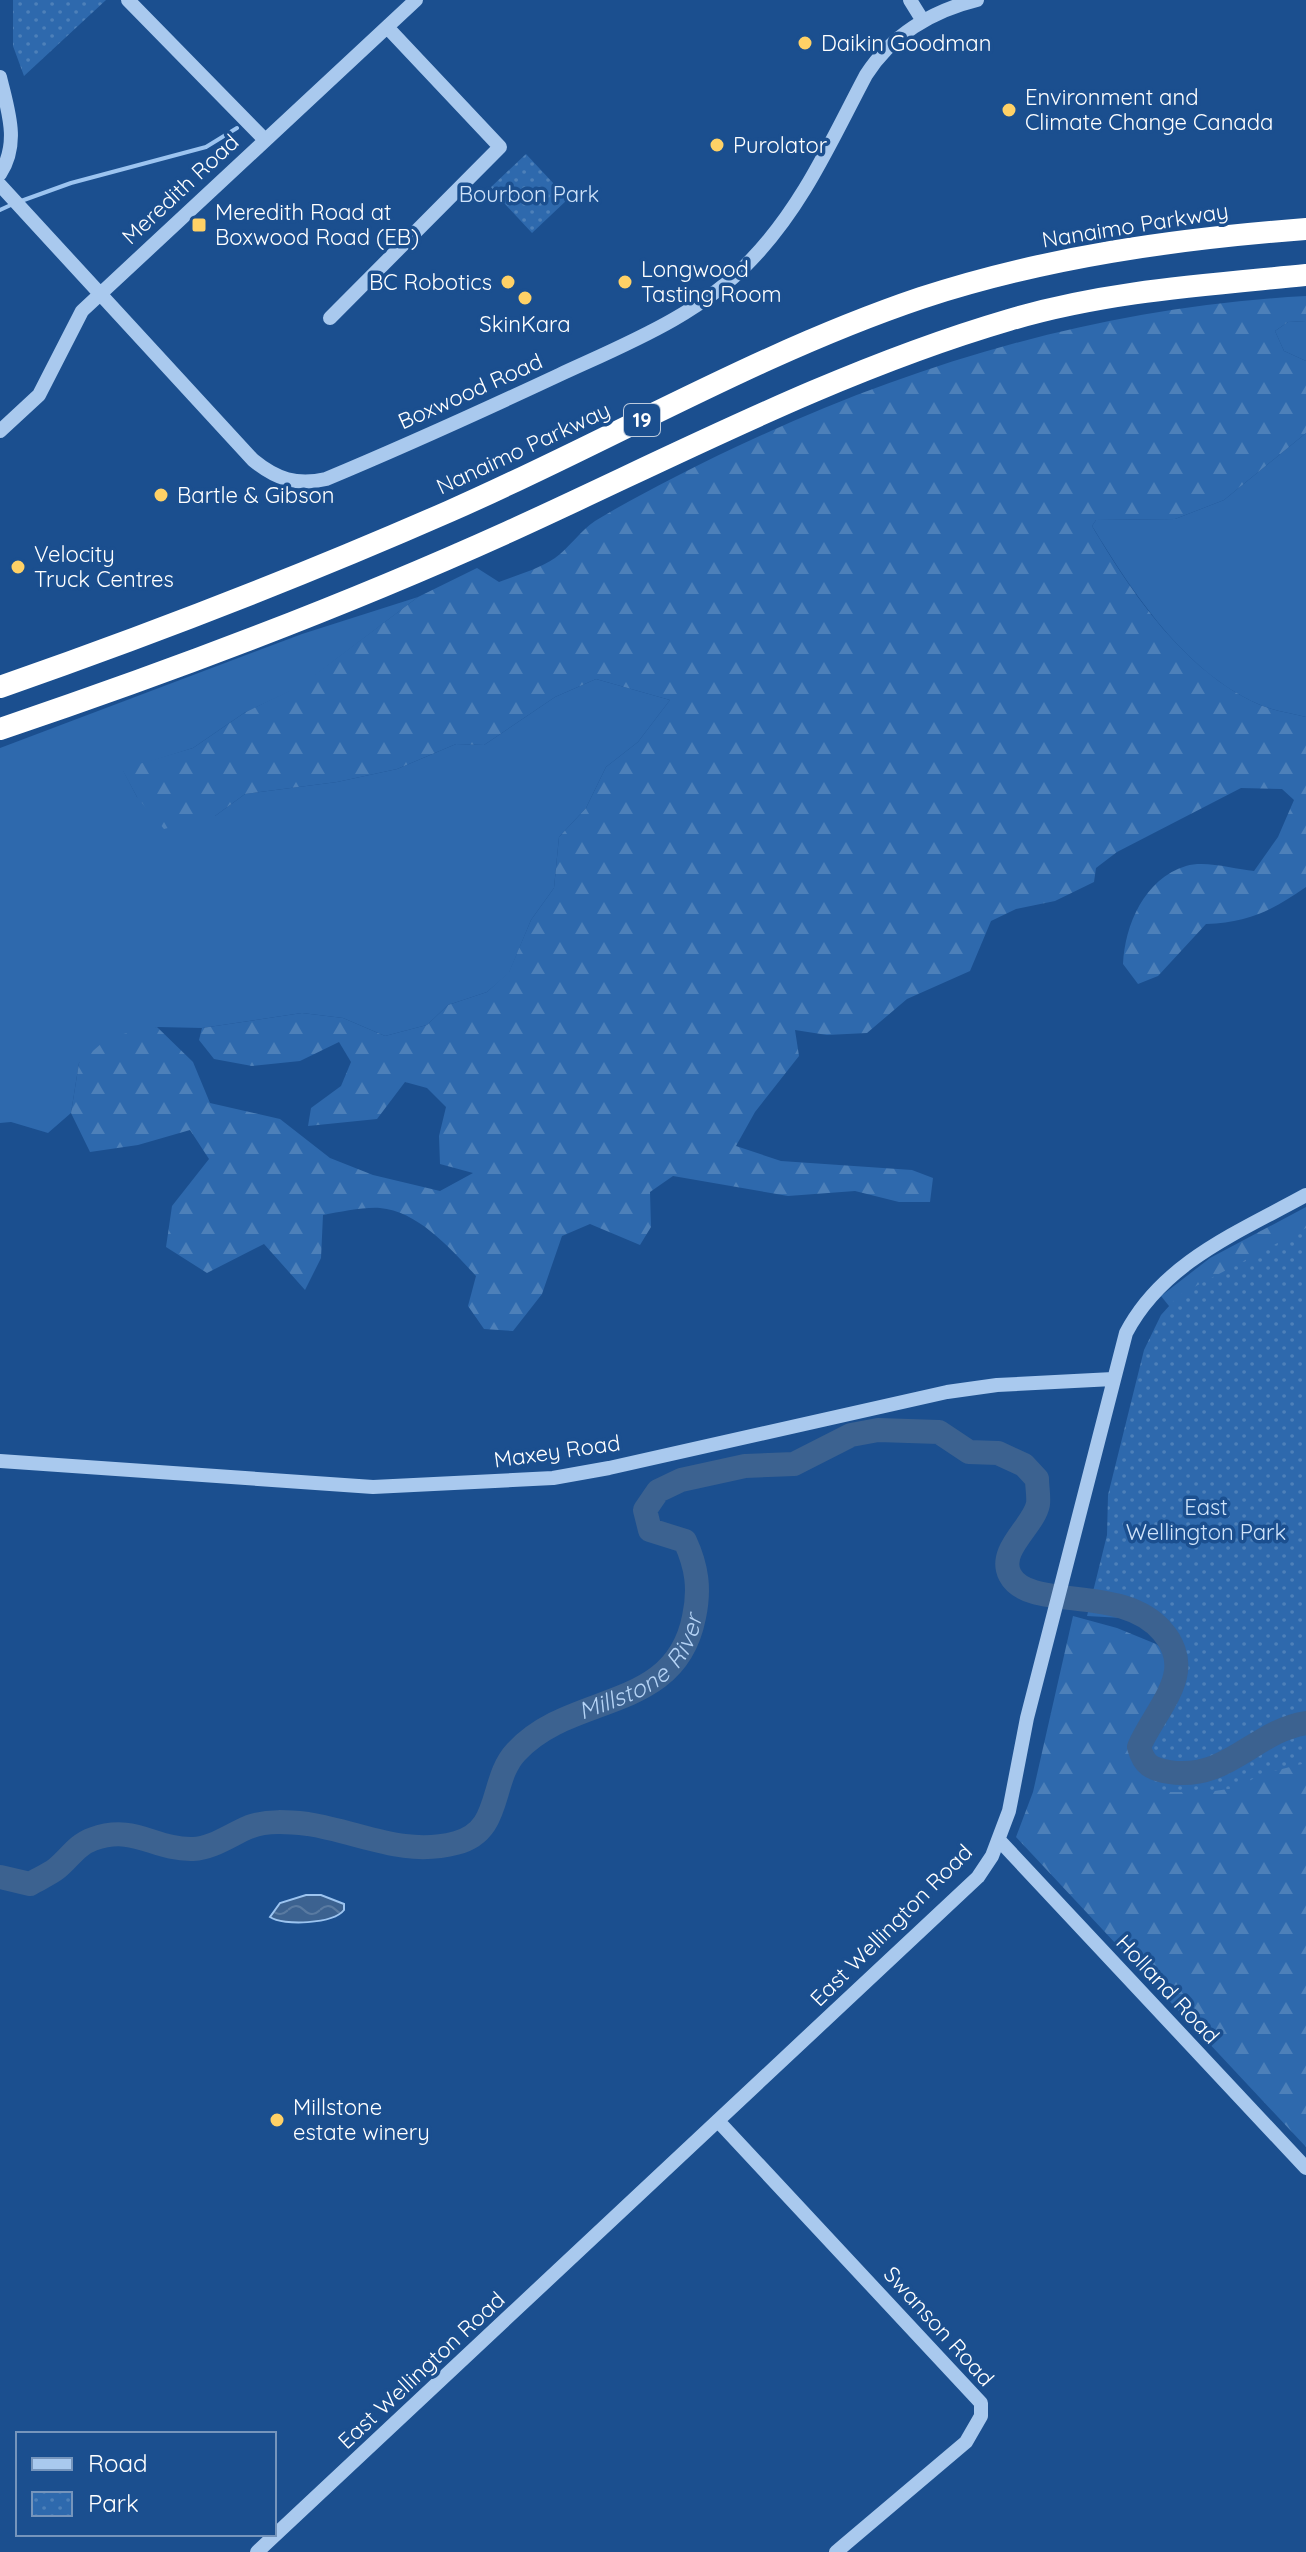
<svg xmlns="http://www.w3.org/2000/svg" width="1306" height="2552" viewBox="0 0 1306 2552" font-family="Quicksand,sans-serif">
	<defs>
		<pattern id="forest-firs" width="22" height="20" patternUnits="userSpaceOnUse" patternTransform="scale(2)"><rect width="22" height="20" fill="#2e69ad"/><path d="M5 1l3.5 6h-7zM16 11l3.5 6h-7z" fill="#4d80b9"/></pattern>
		<pattern id="park-dots" width="8" height="8" patternUnits="userSpaceOnUse" patternTransform="scale(2)"><rect width="8" height="8" fill="#2e69ad"/><path d="M2 2h.1M6 6h.1" fill="none" stroke="#4d80b9" stroke-width="1.8" stroke-linecap="round"/></pattern>
		<pattern id="water-waves" width="16" height="10" patternUnits="userSpaceOnUse" patternTransform="scale(2)"><rect width="16" height="10" fill="#3c6290"/><path d="M0 5q4-4 8 0t8 0" fill="none" stroke="#597aa1"/></pattern>
	</defs>
	<rect width="100%" height="100%" fill="#1b4f8f"/>
	<!-- green -->
	<path fill="#2e69ad" d="M1306 321V361L1284 351 1275 331 1288 322Z
		M1306 433V717C1291 713 1273 711 1258 704 1184 671 1133 593 1092 526L1096 520 1175 519 1224 500Z
		M418 597 301 686 244 713 193 748 123 770 137 797 215 816 245 794 337 782 397 769 456 744 484 745 555 697 596 679 670 700 638 742 606 767 586 808 559 837 554 888 531 920 509 973 487 992 448 1005 427 1025 385 1036 343 1018 302 1013 202 1028 157 1027 79 1063 71 1113 48 1133 11 1122 0 1123V748L302 634Z"/>
	<!-- forest -->
	<path fill="url(#forest-firs)" d="M1306 296V321L1288 322 1275 331 1284 351 1306 361V433L1224 500 1175 519 1096 520 1092 526C1132 594 1185 671 1258 704 1273 711 1291 713 1306 717V887C1271 911 1249 922 1206 924L1158 976 1138 984 1123 964C1125 925 1144 879 1186 866 1205 860 1234 869 1254 871L1278 837 1294 800 1282 789 1241 788 1117 852 1096 868 1094 882 1055 901 1016 909 991 921 970 971 907 999 867 1033 827 1035 795 1030 799 1056 755 1112 736 1146 781 1161 912 1170 933 1178 930 1202H899L855 1191 788 1196 673 1176 650 1192 651 1227 640 1245 590 1224 562 1236 542 1294 513 1331 484 1329 468 1306 476 1276C452 1250 418 1211 380 1208 362 1207 341 1212 323 1215L321 1258 305 1290 264 1244 207 1273 166 1247 172 1206 209 1159 190 1130 138 1145 90 1152 71 1113 79 1063 109 1037 157 1027 193 1062 210 1103 280 1119 330 1158 373 1175 440 1191 473 1173 440 1164 439 1136 446 1107 427 1088 405 1082 377 1119 308 1126 311 1108 341 1086 351 1062 339 1042 300 1061 252 1066 214 1059 199 1040 202 1028 302 1013 343 1018 385 1036 427 1025 448 1005 487 992 509 972 531 920 554 888 559 837 586 808 606 767 638 742 670 700 596 679 555 697 484 745 456 744 397 769 337 782 245 794 215 816 164 829 137 797 122 769 193 748 244 713 301 685 418 597 477 568 499 582C517 575 539 569 555 558 570 547 580 531 595 521 621 505 648 491 675 477 874 375 1082 308 1306 296Z
		M1306 1207V1304L1185 1326 1161 1296 1210 1258Z
		M1073 1616 1117 1628 1156 1644 1212 1679 1306 1724V2147L1016 1837 1033 1792Z"/>
	<!-- park -->
	<path fill="url(#park-dots)" d="M13 0H106L24 76 13 46Z
		M526 154 568 199 532 233 490 188Z
		M1306 1228V1763L1262 1774 1236 1788 1207 1792H1165L1150 1782 1141 1768 1154 1735 1187 1691 1182 1663 1140 1619 1087 1616 1107 1535 1108 1495 1144 1350 1161 1315 1179 1295Z"/>
	<!-- water -->
	<path fill="url(#water-waves)" stroke="#9cc4f0" stroke-width="2" d="M306 1895H321L344 1904V1910C333 1924 283 1926 270 1917L280 1903Z"/>
	<g fill="none" stroke-linecap="round" stroke-linejoin="round">
		<!-- stream -->
		<path stroke="#9cc4f0" stroke-width="4" d="M21 201 71 183 206 147 237 128
			M0 210 13 204"/>
		<!-- river -->
		<path stroke="#3c6290" stroke-width="24" id="s1" d="M0 1877 30 1884C38 1879 48 1875 56 1869 69 1859 76 1845 93 1839 135 1824 154 1850 193 1849 213 1848 230 1835 249 1827 267 1820 289 1822 308 1824 360 1832 403 1857 456 1843 503 1831 489 1781 516 1752 572 1691 675 1714 694 1617 700 1589 697 1567 685 1541L650 1530 645 1510 658 1491 681 1480 745 1466 794 1464 851 1435 878 1430 939 1432 969 1452 998 1453 1024 1465 1037 1479C1037 1487 1039 1496 1038 1504 1034 1526 997 1550 1010 1575 1029 1612 1123 1583 1163 1632 1172 1642 1178 1657 1176 1671 1173 1696 1149 1723 1139 1747 1144 1765 1151 1769 1169 1772 1228 1781 1254 1731 1306 1723"/>
		<!-- minor -->
		<path stroke="#a9c9ee" stroke-width="14" d="M128 0 265 140
			M910 0 923 21
			M0 77C8 111 20 143 0 174
			M0 185 253 460C276 479 297 486 326 479 405 446 482 411 559 375 626 344 700 315 751 260 803 206 831 141 866 75 891 36 931 11 977 0
			M330 318 500 147 387 27
			M0 431 39 395 82 311 416 0
			M0 1461 373 1487 553 1478 609 1468 947 1392 997 1385 1113 1379
			M999 1840 1306 2168
			M719 2122 981 2403V2416L966 2442 836 2552
			M257 2552 978 1877 992 1856 1009 1811 1027 1718 1126 1333C1163 1262 1239 1232 1306 1195"/>
		<!-- highway -->
		<path stroke="#fff" stroke-width="22" d="M0 687C152 634 302 576 450 511 607 442 758 353 921 298 1046 257 1175 239 1306 229
			M0 729C172 671 342 607 508 532 673 457 835 371 1009 320 1106 291 1206 285 1306 275"/>
	</g>
	<!-- markers -->
	<g fill="#ffd166" stroke="#1b4f8f" stroke-width="3">
		<circle cx="805" cy="43" r="8"/>
		<circle cx="1009" cy="110" r="8"/>
		<circle cx="717" cy="145" r="8"/>
		<rect x="191" y="217" width="16" height="16" rx="4"/>
		<circle cx="508" cy="282" r="8"/>
		<circle cx="625" cy="282" r="8"/>
		<circle cx="525" cy="298" r="8"/>
		<circle cx="161" cy="495" r="8"/>
		<circle cx="18" cy="567" r="8"/>
		<circle cx="277" cy="2120" r="8"/>
	</g>
	<g text-anchor="middle" stroke-width="7" stroke-linejoin="round" paint-order="stroke">
		<!-- shield labels -->
		<rect fill="#1b4f8f" stroke="#bbcadd" stroke-width="2" x="624" y="404" width="36" height="32" rx="6"/>
		<g font-size="20" font-weight="bold" fill="#fff">
			<text x="642" y="427">19</text>
		</g>
		<!-- poi labels -->
		<g font-size="22" fill="#fff" stroke="#1b4f8f" text-anchor="start">
			<text x="821" y="51">Daikin Goodman</text>
			<text x="1025" y="105">Environment and<tspan x="1025" dy="25">Climate Change Canada</tspan></text>
			<text x="733" y="153">Purolator</text>
			<text x="215" y="220">Meredith Road at<tspan x="215" dy="25">Boxwood Road (EB)</tspan></text>
			<text x="641" y="277">Longwood<tspan x="641" dy="25">Tasting Room</tspan></text>
			<text x="492" y="290" text-anchor="end">BC Robotics</text>
			<text x="525" y="332" text-anchor="middle">SkinKara</text>
			<text x="177" y="503">Bartle &amp; Gibson</text>
			<text x="34" y="562">Velocity<tspan x="34" dy="25">Truck Centres</tspan></text>
			<text x="293" y="2115">Millstone<tspan x="293" dy="25">estate winery</tspan></text>
		</g>
		<!-- street labels -->
		<g font-size="22" fill="#fff" stroke="#1b4f8f">
			<text transform="translate(180 189) rotate(-43)" y="8">Meredith Road</text>
			<text transform="translate(1135 225) rotate(-9)" y="8">Nanaimo Parkway</text>
			<text transform="translate(470 391) rotate(-24)" y="8">Boxwood Road</text>
			<text transform="translate(523 448) rotate(-25)" y="8">Nanaimo Parkway</text>
			<text transform="translate(557 1451) rotate(-8)" y="8">Maxey Road</text>
			<text transform="translate(891 1925) rotate(-45)" y="8">East Wellington Road</text>
			<text transform="translate(1168 1989) rotate(47)" y="8">Holland Road</text>
			<text transform="translate(939 2326) rotate(48)" y="8">Swanson Road</text>
			<text transform="translate(421 2370) rotate(-43)" y="8">East Wellington Road</text>
		</g>
		<!-- park labels -->
		<g font-size="22" fill="#cfe3fa" stroke="#1b4f8f">
			<text x="529" y="202">Bourbon Park</text>
			<text x="1206" y="1515">East<tspan x="1206" dy="25">Wellington Park</tspan></text>
		</g>
		<!-- water labels -->
		<g font-size="24" font-style="italic" fill="#b5d3f5" stroke="#1b4f8f">
			<text dy="8" stroke="none"><textPath href="#s1" startOffset="752">Millstone River</textPath></text>
		</g>
	</g>
	<!-- legend -->
	<rect x="16" y="2432" width="260" height="104" fill="#1b4f8f" stroke="#7695bc" stroke-width="2"/>
	<rect x="32" y="2458" width="40" height="12" fill="#a9c9ee" stroke="#7695bc" stroke-width="2"/>
	<text x="88" y="2472" font-size="24" fill="#ffffff">Road</text>
	<rect x="32" y="2492" width="40" height="24" fill="url(#park-dots)" stroke="#7695bc" stroke-width="2"/>
	<text x="88" y="2512" font-size="24" fill="#ffffff">Park</text>
</svg>
